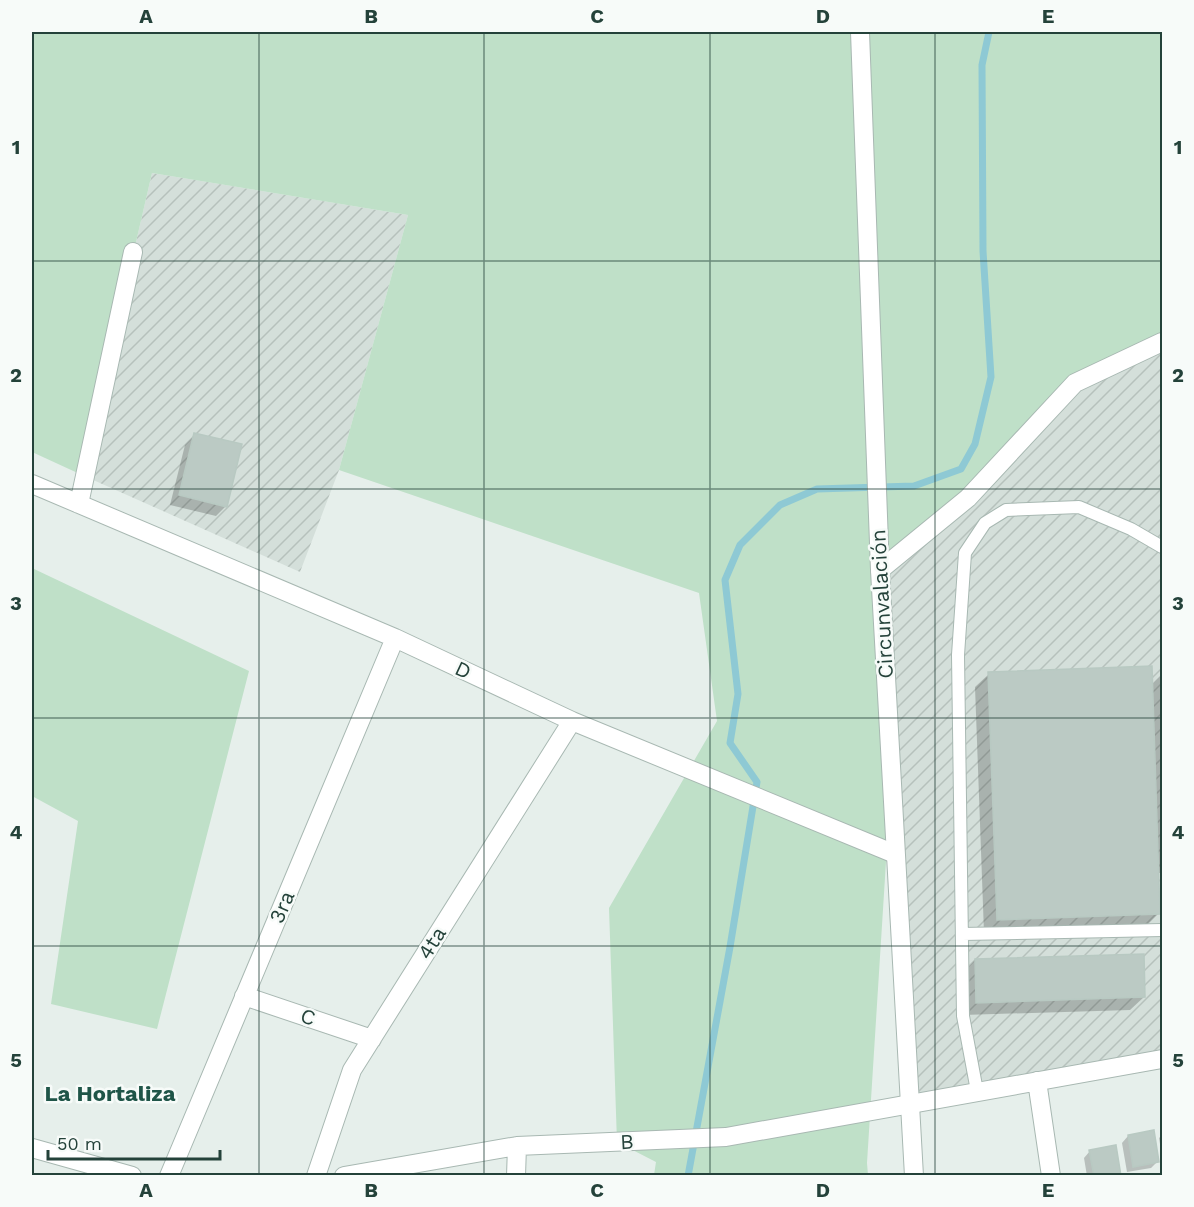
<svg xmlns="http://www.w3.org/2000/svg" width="1194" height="1207" viewBox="0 0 1194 1207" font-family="'Work Sans',sans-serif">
	<defs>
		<pattern id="industrial-furrows" width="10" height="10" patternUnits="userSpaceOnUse" patternTransform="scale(1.5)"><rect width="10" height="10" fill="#d4dfda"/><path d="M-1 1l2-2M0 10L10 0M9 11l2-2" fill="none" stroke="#b6c1bc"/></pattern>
	</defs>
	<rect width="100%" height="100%" fill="#e6efeb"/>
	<!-- industrial -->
	<path fill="url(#industrial-furrows)" d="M152 173 408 215 339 470 300 572 82 475Z
		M1162 342V1059L910 1103 880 570 1075 383Z"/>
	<!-- green -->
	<path fill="#bfe0c8" d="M32 32H1162V342L1075 383 880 571 888 830 867 1163 868 1175H654L656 1162 617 1142 609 908 717 721 699 593 339 470 408 215 152 173 82 475 32 452Z
		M32 568 249 671 157 1029 51 1004 78 821 32 796Z"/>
	<!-- shadow -->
	<path fill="#0003" d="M195 435 226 506 216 516 170 505 185 445Z
		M989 674 1151 685 1162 674V873H1158L1159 913 1145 927 984 933 975 687Z
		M975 960 1144 997 1130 1010 963 1015 962 974Z
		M1162 1135V1156L1159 1138Z
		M1128 1136 1158 1161 1151 1168 1127 1172 1122 1143Z
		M1090 1151 1120 1176H1087L1084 1158Z"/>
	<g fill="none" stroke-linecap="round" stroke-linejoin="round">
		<!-- stream -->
		<path stroke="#8ec9d4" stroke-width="7" d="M688 1176 730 947 757 782 730 743 738 694 725 580 740 545 780 505 817 489 914 486 961 469 975 444 991 377 983 251 982 65 989 32"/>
	</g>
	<!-- building -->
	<path fill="#bbcac4" stroke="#b8c9c2" stroke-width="1.5" d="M194 433 242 444 227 507 179 495Z
		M1152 666 1160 914 997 920 988 672Z
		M1144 954 1145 997 976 1003 975 959Z
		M1154 1130 1159 1162 1133 1167 1128 1135Z
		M1116 1145 1121 1176H1094L1089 1150Z"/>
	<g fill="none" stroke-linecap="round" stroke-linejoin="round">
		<defs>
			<path id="service" d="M962 934 1162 930
				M977 1091 963 1016 958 655 965 553 985 523 1006 510 1079 507 1131 529 1162 547"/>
			<path id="minor" d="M32 484 395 638 572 721 895 854
				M79 504 133 252
				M880 570 968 498 1075 383 1162 342
				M244 996 372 1039
				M1037 1081 1051 1176
				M32 1148 132 1176
				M169 1176 395 638
				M316 1176 352 1070 572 721
				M344 1176 517 1146 726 1137 1162 1059
				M516 1176 517 1146"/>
			<path id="tertiary" d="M860 32 880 570 914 1176"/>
		</defs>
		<!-- service casing -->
		<use href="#service" stroke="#a8b8b2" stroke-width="14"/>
		<!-- minor casing -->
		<use href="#minor" stroke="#a8b8b2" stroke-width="20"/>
		<!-- tertiary casing -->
		<use href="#tertiary" stroke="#a8b8b2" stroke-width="20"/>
		<!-- service -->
		<use href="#service" stroke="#fff" stroke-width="12"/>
		<!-- minor -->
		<use href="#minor" stroke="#fff" stroke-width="18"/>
		<!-- tertiary -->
		<use href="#tertiary" stroke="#fff" stroke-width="18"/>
	</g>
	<!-- grid -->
	<path fill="none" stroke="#24423a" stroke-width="1.5" stroke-opacity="0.55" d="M259 32V1176M484 32V1176M710 32V1176M935 32V1176M32 261H1162M32 489H1162M32 718H1162M32 946H1162"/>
	<g text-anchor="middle" stroke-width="5" stroke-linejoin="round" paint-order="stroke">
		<!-- street labels -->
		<g font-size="21" fill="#24423a" stroke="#f7fbf9">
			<text transform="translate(882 604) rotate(-93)" y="7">Circunvalación</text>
			<text transform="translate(463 670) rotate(25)" y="7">D</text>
			<text transform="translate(282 907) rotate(-67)" y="7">3ra</text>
			<text transform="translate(432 943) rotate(-58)" y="7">4ta</text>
			<text transform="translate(308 1017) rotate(18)" y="7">C</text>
			<text transform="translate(627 1142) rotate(-3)" y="7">B</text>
		</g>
		<!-- neighbourhood labels -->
		<g font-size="22" font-weight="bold" fill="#1f5548" stroke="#f7fbf9">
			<text x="110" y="1101">La Hortaliza</text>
		</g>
	</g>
	<!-- border -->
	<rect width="1194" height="1207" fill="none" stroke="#f7fbf9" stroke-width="66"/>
	<!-- scale -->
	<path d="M48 1150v9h172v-9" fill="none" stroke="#24423a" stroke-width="3"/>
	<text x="57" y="1150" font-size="18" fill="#24423a" stroke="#f7fbf9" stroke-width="4.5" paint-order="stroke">50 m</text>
	<rect x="33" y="33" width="1128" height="1141" fill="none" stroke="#24423a" stroke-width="2"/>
	<g font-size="20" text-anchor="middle" font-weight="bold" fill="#24423a">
		<text x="146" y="23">A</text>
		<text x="371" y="23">B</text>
		<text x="597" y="23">C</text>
		<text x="823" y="23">D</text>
		<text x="1048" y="23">E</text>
		<text x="16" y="154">1</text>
		<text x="1178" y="154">1</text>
		<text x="16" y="382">2</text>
		<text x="1178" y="382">2</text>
		<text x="16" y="610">3</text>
		<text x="1178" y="610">3</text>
		<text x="16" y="839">4</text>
		<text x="1178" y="839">4</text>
		<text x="16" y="1067">5</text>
		<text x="1178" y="1067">5</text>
		<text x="146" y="1197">A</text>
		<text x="371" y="1197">B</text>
		<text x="597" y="1197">C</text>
		<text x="823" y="1197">D</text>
		<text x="1048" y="1197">E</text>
	</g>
</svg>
